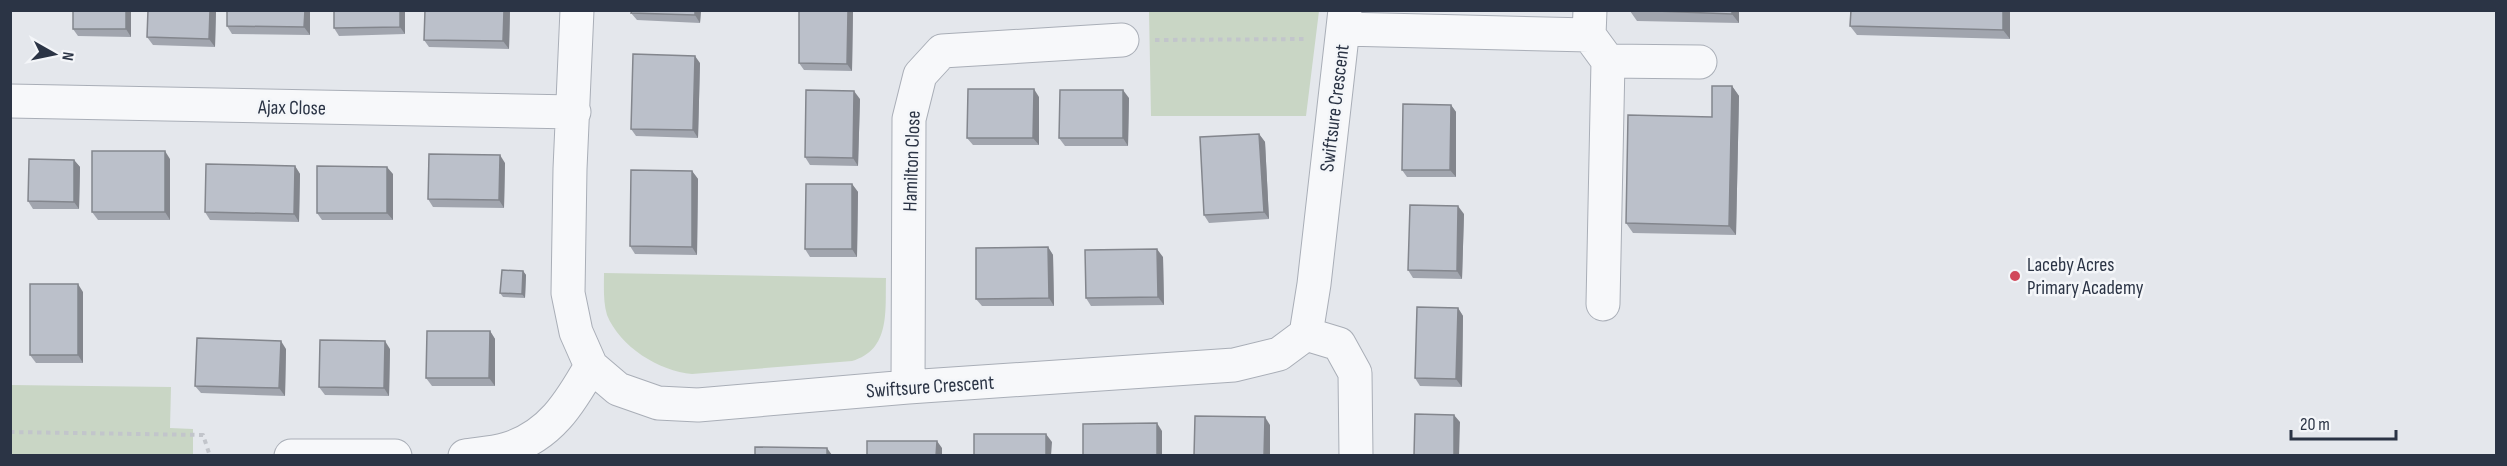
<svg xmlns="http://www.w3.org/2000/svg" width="2507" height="466" viewBox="0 0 2507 466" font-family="'Sofia Sans Condensed',sans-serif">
	<rect width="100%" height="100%" fill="#e4e7ec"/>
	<!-- green -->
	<path fill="#c9d6c5" d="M1149 11H1319L1306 116H1151Z
		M604 273 886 278C885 310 891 350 852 361L692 374C659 371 620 347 607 315 603 302 604 286 604 273Z
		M11 385 171 387 170 428 193 429V455H11Z"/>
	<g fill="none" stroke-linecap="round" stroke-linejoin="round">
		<defs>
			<path id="minor" d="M577 10 570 169 568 293 576 332 591 366 618 389 658 403 698 405 908 387 1234 365 1279 354 1306 334 1314 284 1345 10
				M1590 10 1589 35 1608 61 1700 62
				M1343 29 1589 35
				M10 101 574 112
				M1603 304 1608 61
				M1306 334 1339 344 1355 373 1356 456
				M908 387 909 119 920 75 942 51 1122 40
				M291 456H395
				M465 456C478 454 494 453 507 449 550 436 570 403 591 366"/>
		</defs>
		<!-- minor casing -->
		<use href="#minor" stroke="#a9aeb7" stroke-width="35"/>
		<!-- path -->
		<path stroke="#c2c5cb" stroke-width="4" stroke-dasharray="4.5 4.5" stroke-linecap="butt" d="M1155 40 1307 39
			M10 432 203 435 210 456"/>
		<!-- minor -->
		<use href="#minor" stroke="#f7f8fa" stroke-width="33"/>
	</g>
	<!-- wall -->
	<path fill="#a1a5ae" d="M131 10V37L78 36 73 29Z
		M216 10 215 47 153 45 147 37Z
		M227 10H310V35L232 34 227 26Z
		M334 10H405V34L339 36 334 28Z
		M425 10H510L509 49 429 47 424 40Z
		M701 10 700 23 637 20 631 13Z
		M799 10H853L852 71 804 70 799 63Z
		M1739 10V23L1637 21 1630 11Z
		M1851 10H2010V39L1857 35 1850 26Z
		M700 63 698 138 636 136 631 129Z
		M1732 86 1739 96 1736 235 1633 233 1626 223 1712 117Z
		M1039 97V145H973L967 138Z
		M1129 98 1128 146H1065L1059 138Z
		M860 99 858 166 810 165 805 157Z
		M1451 105 1456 112V177H1407L1402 170Z
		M1259 134 1265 142 1269 219 1209 223 1204 215Z
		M170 159V220H98L92 212Z
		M74 160 80 167 79 209H33L28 201Z
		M505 163 504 208 433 207 428 199Z
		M295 166 300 174 299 222 210 220 205 212Z
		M692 171 698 179 697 255 635 254 630 246Z
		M393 174V220H322L317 213Z
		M852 184 858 192 857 257H810L805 249Z
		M1464 214 1462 279 1413 278 1408 270Z
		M1048 247 1053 255 1054 306H982L976 299Z
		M1163 257 1164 305 1091 306 1086 298Z
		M523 271 526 275 525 298 503 297 500 293Z
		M83 292V363H36L30 355Z
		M1458 308 1463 316 1462 387 1420 386 1415 378Z
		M490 331 495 339V386H432L426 378Z
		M286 349 285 396 201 393 195 386Z
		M390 349 389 396 325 395 319 387Z"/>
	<!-- shaded-wall -->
	<path fill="#83868d" d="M126 10H131V37L126 29Z
		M210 10H216L215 47 209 39Z
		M305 10H310V35L304 27Z
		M400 10H405V34L400 27Z
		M504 10H510L509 49 503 41Z
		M695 10H701L700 23 695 15Z
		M848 10H853L852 71 847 64Z
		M1732 10H1739V23L1732 14Z
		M2003 10H2010V39L2003 30Z
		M695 56 700 63 698 138 693 130Z
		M1732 86 1739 96 1736 235 1729 226Z
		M1034 89 1039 97V145L1033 138Z
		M1123 90 1129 98 1128 146 1123 138Z
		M854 91 860 99 858 166 853 158Z
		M1451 105 1456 112V177L1450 170Z
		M1259 134 1265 142 1269 219 1264 212Z
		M165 151 170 159V220L165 212Z
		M500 155 505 163 504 208 499 200Z
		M74 160 80 167 79 209 74 202Z
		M295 166 300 174 299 222 294 214Z
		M387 167 393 174V220L387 213Z
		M692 171 698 179 697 255 692 247Z
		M852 184 858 192 857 257 852 249Z
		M1458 206 1464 214 1462 279 1457 271Z
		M1048 247 1053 255 1054 306 1049 298Z
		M1157 249 1163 257 1164 305 1158 297Z
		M523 271 526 275 525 298 522 294Z
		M78 284 83 292V363L78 355Z
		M1458 308 1463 316 1462 387 1456 379Z
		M490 331 495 339V386L489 378Z
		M281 341 286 349 285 396 279 388Z
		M385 341 390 349 389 396 384 388Z
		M1454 415 1460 422 1459 456H1454Z
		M1265 417 1270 425V456H1264Z
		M1157 423 1162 431V456H1157Z
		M1046 434 1052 442 1051 456H1046Z
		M937 441 942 448V456H936Z
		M827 448 832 455 827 456Z"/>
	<!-- building -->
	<path fill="#bbc0ca" stroke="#83868d" stroke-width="1.5" d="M73 10H126V29H73Z
		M148 10H210L209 39 147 37Z
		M227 10H305L304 27 227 26Z
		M334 10H400V27L334 28Z
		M425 10H504L503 41 424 40Z
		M632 10H695V15L631 13Z
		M799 10H848L847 64 799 63Z
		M1630 10H1732V14Z
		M1851 10H2003V30L1850 26Z
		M633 54 695 56 693 130 631 129Z
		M1712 86H1732L1729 226 1626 223 1628 115 1712 117Z
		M968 89H1034L1033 138H967Z
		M806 90 854 91 853 158 805 157Z
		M1060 90H1123V138H1059Z
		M1403 104 1451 105 1450 170H1402Z
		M1259 134 1264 212 1204 215 1200 137Z
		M92 151H165V212H92Z
		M429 154 500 155 499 200 428 199Z
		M29 159 74 160V202L28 201Z
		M206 164 295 166 294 214 205 212Z
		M317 166 387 167V213H317Z
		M631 170 692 171V247L630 246Z
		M806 184H852V249H805Z
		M1410 205 1458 206 1457 271 1408 270Z
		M1048 247 1049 298 976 299V248Z
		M1157 249 1158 297 1086 298 1085 250Z
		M502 270 523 271 522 294 500 293Z
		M30 284H78V355H30Z
		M1417 307 1458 308 1456 379 1415 378Z
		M427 331H490L489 378H426Z
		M197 338 281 341 279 388 195 386Z
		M320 340 385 341 384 388 319 387Z
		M1415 414 1454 415V456H1414Z
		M1195 416 1265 417 1264 456H1194Z
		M1157 423V456H1083V424Z
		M974 434H1046V456H974Z
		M867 441H937L936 456H867Z
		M755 447 827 448V456H755Z"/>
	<!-- markers -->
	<circle fill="#d1495b" stroke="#f4f6f9" stroke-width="2" cx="2015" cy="276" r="6"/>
	<g text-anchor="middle" stroke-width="5" stroke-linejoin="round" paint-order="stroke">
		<!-- street labels -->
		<g font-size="20" fill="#2b3445" stroke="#f4f6f9">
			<text transform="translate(292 107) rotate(1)" y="7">Ajax Close</text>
			<text transform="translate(1334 108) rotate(-83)" y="7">Swiftsure Crescent</text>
			<text transform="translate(911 161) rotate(-88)" y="7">Hamilton Close</text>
			<text transform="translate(930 386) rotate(-4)" y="7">Swiftsure Crescent</text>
		</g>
		<!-- poi labels -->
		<g font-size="20" fill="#2b3445" stroke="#f4f6f9" text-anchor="start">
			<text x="2027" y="271">Laceby Acres<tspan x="2027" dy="23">Primary Academy</tspan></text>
		</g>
	</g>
	<!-- border -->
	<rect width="2507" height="466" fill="none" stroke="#2b3445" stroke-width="24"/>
	<!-- north arrow -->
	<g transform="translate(54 54) rotate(99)" stroke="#f4f6f9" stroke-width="4.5" paint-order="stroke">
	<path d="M0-4.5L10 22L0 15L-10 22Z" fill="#2b3445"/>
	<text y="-9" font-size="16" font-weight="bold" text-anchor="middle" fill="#2b3445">N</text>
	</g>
	<!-- scale -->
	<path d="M2291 430v9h105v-9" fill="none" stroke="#2b3445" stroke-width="3"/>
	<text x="2300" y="430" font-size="18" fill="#2b3445" stroke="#f4f6f9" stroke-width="4.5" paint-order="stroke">20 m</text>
</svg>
